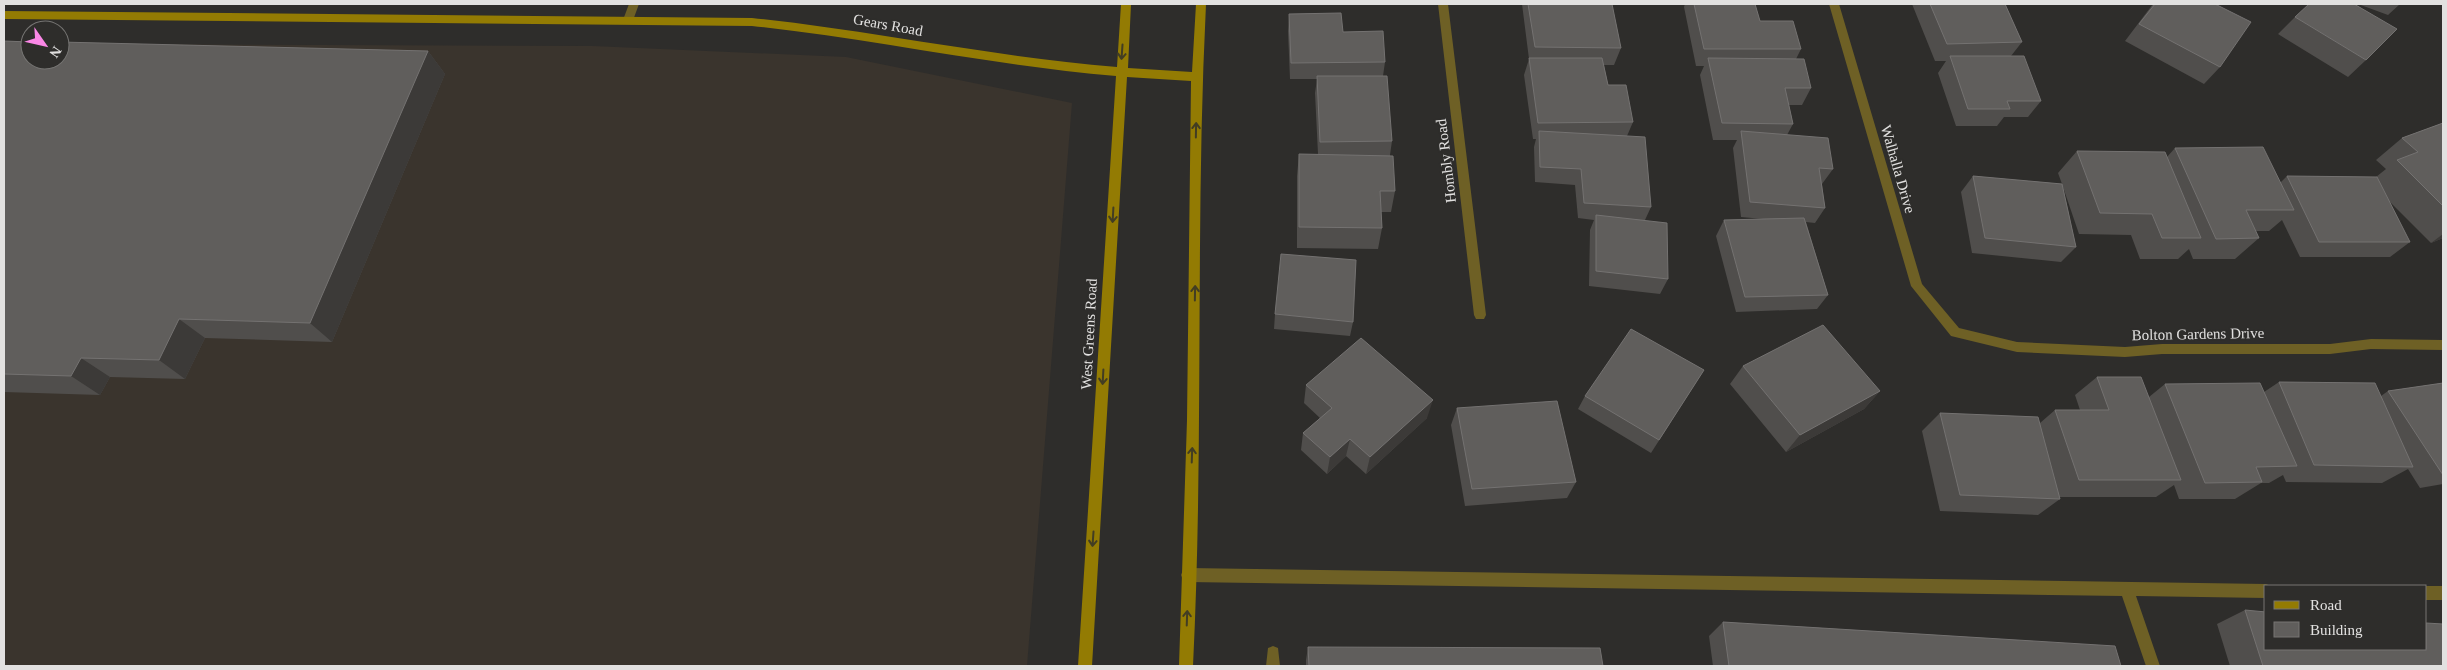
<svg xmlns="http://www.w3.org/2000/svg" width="2447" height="670" viewBox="0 0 2447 670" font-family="Georgia,serif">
	<rect width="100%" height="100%" fill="#2e2d2b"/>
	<!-- built -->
	<path fill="#3a342d" d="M4 43 30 60H60V44L592 46 846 57 1072 103 1027 666H4Z"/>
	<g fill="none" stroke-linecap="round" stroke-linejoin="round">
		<!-- service -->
		<path fill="#6e6025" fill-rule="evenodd" d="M629 4H639L632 23 628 24 623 20Z
			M1188 568 2266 584 2271 586H2266V598L2136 596 2160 666H2146L2122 596 1188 582 1183 580 1181 575 1183 570Z
			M2426 586H2443V600H2426Z
			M1273 646 1278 648 1280 666H1266L1268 648Z"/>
		<!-- minor -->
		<path fill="#6e6025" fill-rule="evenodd" d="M1438 4H1448L1486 315 1484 319H1476L1474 315Z
			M1829 4H1839L1922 284 1959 328 2017 342 2125 347 2162 344H2330L2371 339 2443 340V350L2371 349 2330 354H2162L2125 357 2017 352 1951 336 1911 286Z"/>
		<!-- secondary -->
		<path fill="#937b03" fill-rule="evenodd" d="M1121 4H1131L1128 68 1192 72 1196 4H1206C1195 224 1204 446 1193 666H1179L1187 420 1191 81 1127 77 1092 666H1078L1116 76C994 66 874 39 752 26L4 19V11L752 18C874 31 994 57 1117 67Z"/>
	</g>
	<!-- wall -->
	<path fill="#504e4c" d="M1522 4H1612L1621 48 1614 65H1604L1608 85 1633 122 1627 136 1651 207 1645 220 1668 279 1660 294 1589 286 1590 230 1594 220 1578 218 1575 185 1535 182 1534 147 1536 139H1533L1524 75 1529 59Z
		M1685 4H1755L1760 21 1801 49 1796 59 1811 88 1802 105H1789L1793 124 1787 135 1833 169 1822 184 1825 208 1815 223 1806 222 1828 295 1817 309 1736 312 1716 236 1724 220 1763 219 1741 217 1733 148 1737 140H1713L1700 75 1704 66H1696L1684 7Z
		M1912 4H2005L2022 42 2011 56 2041 101 2028 117H2004L1997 126H1956L1938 73 1946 61H1935Z
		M2153 4H2215L2220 67 2204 84 2125 41Z
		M2358 4H2400L2388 15Z
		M1289 14 1343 32 1385 62 1383 76 1392 141 1390 155 1395 191 1391 212H1381L1382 228 1378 249 1297 248V176L1299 154H1318L1315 93 1317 79H1290L1288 31Z
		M2295 17 2366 60 2348 77 2278 34Z
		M4 41 428 51 445 74 332 342 205 338 185 379 110 377 100 395 4 392Z
		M2443 123V238L2431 243 2389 201 2410 242 2390 257H2300L2282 220 2269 231H2256L2259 238 2235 259H2193L2189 249 2178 259H2140L2131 235 2079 234 2063 187 2076 247 2061 262 1972 253 1961 192 1973 176 2062 184 2058 173 2077 151 2167 157 2175 148 2280 183 2287 176 2376 177 2386 169 2376 160 2402 138Z
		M1275 314 1353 322 1350 336 1274 329Z
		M1743 366 1880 391 1864 409 1786 452 1730 384Z
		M1704 370 1651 453 1578 409 1585 396Z
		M2097 377 2149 397 2165 384 2264 392 2279 382 2381 396 2388 391 2443 383V484L2420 488 2408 469 2382 483 2286 482 2283 475 2269 483H2261L2235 499H2179L2174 485 2156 497H2060V499L2038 515 1940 511 1922 431 1940 413 2040 423 2055 410H2080L2075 395Z
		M1306 385 1427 418 1366 474 1346 456 1327 474 1301 450 1303 433 1320 418 1304 403Z
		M1457 408 1576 482 1567 498 1465 506 1451 425Z
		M2245 610 2443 666H2230L2217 624Z
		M1723 622 2121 666H1713L1709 636Z
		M1308 647 1603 666H1306V660Z"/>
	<!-- shaded-wall -->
	<path fill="#3c3a38" d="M428 51 445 74 332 342 310 323Z
		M2443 234V238L2431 243Z
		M179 319 205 338 185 379 159 360Z
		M81 358 110 377 100 395 71 376Z
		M1880 391 1864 409 1786 452 1800 435Z
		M1433 400 1427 418 1366 474 1370 457Z
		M1350 439 1346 456 1327 474 1330 457Z"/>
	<!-- building -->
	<path fill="#605e5c" stroke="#747271" d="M1528 4H1612L1621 48 1535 47Z
		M1694 4H1755L1760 21H1793L1801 49H1704Z
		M1930 4H2005L2022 42 1947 44Z
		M2155 4H2215L2251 22 2220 67 2139 24Z
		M2309 4H2354L2397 29 2366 60 2295 17Z
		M1341 13 1343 32 1383 31 1385 62 1291 63 1289 14Z
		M4 41 30 42V60H60V42L428 51 310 323 179 319 159 360 81 358 71 376 4 374Z
		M1950 56H2024L2041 101H2007L2010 109H1968Z
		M1529 58H1602L1608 85H1626L1633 122 1538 123Z
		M1708 58 1804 59 1811 88H1785L1793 124 1722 123Z
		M1317 76H1387L1392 141 1320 142Z
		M2443 123V206L2397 160 2418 152 2402 138Z
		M1539 131 1645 137 1651 207 1584 203 1581 169 1540 167Z
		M1741 131 1828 138 1833 169 1819 168 1825 208 1750 202Z
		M2263 147 2294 210H2246L2259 238 2216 239 2175 148Z
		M2077 151 2165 152 2201 238H2162L2152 214 2100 213Z
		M1299 154 1393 156 1395 191H1380L1382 228 1299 227Z
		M1973 176 2062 184 2076 247 1985 238Z
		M2287 176 2377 177 2410 242H2319Z
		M1596 215 1667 223 1668 279 1596 271Z
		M1804 218 1828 295 1745 297 1724 220Z
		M1281 254 1356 260 1353 322 1275 314Z
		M1823 325 1880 391 1800 435 1743 366Z
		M1631 329 1704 370 1659 440 1585 396Z
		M1361 338 1433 400 1370 457 1350 439 1330 457 1303 433 1332 408 1306 385Z
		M2097 377H2141L2181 480H2079L2055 410H2109Z
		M2279 382 2375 383 2413 467 2314 465Z
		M2260 383 2297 466 2256 467 2262 482 2205 483 2165 384Z
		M2443 383V475L2388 391Z
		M1557 401 1576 482 1472 489 1457 408Z
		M1940 413 2038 417 2060 499 1960 495Z
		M2245 610 2266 612V649H2426V623L2443 624V666H2263Z
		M1723 622 2115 646 2121 666H1729Z
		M1308 647 1600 648 1603 666H1309Z"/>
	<!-- one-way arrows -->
	<defs><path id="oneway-shaft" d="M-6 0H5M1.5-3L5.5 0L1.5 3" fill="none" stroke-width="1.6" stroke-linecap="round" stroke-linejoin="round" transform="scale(1.25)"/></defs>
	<g stroke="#423d23">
		<use href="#oneway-shaft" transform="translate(1122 52) rotate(94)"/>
		<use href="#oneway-shaft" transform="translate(1196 130) rotate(-89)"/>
		<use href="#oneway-shaft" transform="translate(1113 215) rotate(93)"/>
		<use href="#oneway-shaft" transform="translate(1195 293) rotate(-89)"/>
		<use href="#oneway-shaft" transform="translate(1103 377) rotate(93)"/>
		<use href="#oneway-shaft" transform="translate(1192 455) rotate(-88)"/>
		<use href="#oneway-shaft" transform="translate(1093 539) rotate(94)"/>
		<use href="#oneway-shaft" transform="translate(1187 618) rotate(-88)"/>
	</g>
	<g text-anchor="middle" stroke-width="4" stroke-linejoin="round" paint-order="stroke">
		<!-- street labels -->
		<g font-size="15" fill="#e2e1e0" stroke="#2e2d2b">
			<text transform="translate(888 25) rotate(10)" y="5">Gears Road</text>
			<text transform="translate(1446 161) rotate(-97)" y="5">Hombly Road</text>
			<text transform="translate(1898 169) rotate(74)" y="5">Walhalla Drive</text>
			<text transform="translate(1089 334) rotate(-87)" y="5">West Greens Road</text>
			<text transform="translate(2198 334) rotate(-1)" y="5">Bolton Gardens Drive</text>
		</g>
	</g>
	<!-- border -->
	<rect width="2447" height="670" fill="none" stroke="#e2e1e0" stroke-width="10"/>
	<!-- legend -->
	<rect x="2264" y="585" width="162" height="65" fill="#2e2d2b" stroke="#767573"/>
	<rect x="2274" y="601" width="25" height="8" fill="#937b03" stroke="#767573"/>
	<text x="2310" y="610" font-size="15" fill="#e2e1e0">Road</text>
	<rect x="2274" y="622" width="25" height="15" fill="#605e5c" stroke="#767573"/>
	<text x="2310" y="635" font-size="15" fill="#e2e1e0">Building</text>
	<!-- north arrow -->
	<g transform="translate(45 45) rotate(124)"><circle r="24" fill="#2e2d2b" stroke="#767573"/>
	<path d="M0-4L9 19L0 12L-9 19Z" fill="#fa87e6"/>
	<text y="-8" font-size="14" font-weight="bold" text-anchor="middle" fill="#e2e1e0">N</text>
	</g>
</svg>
